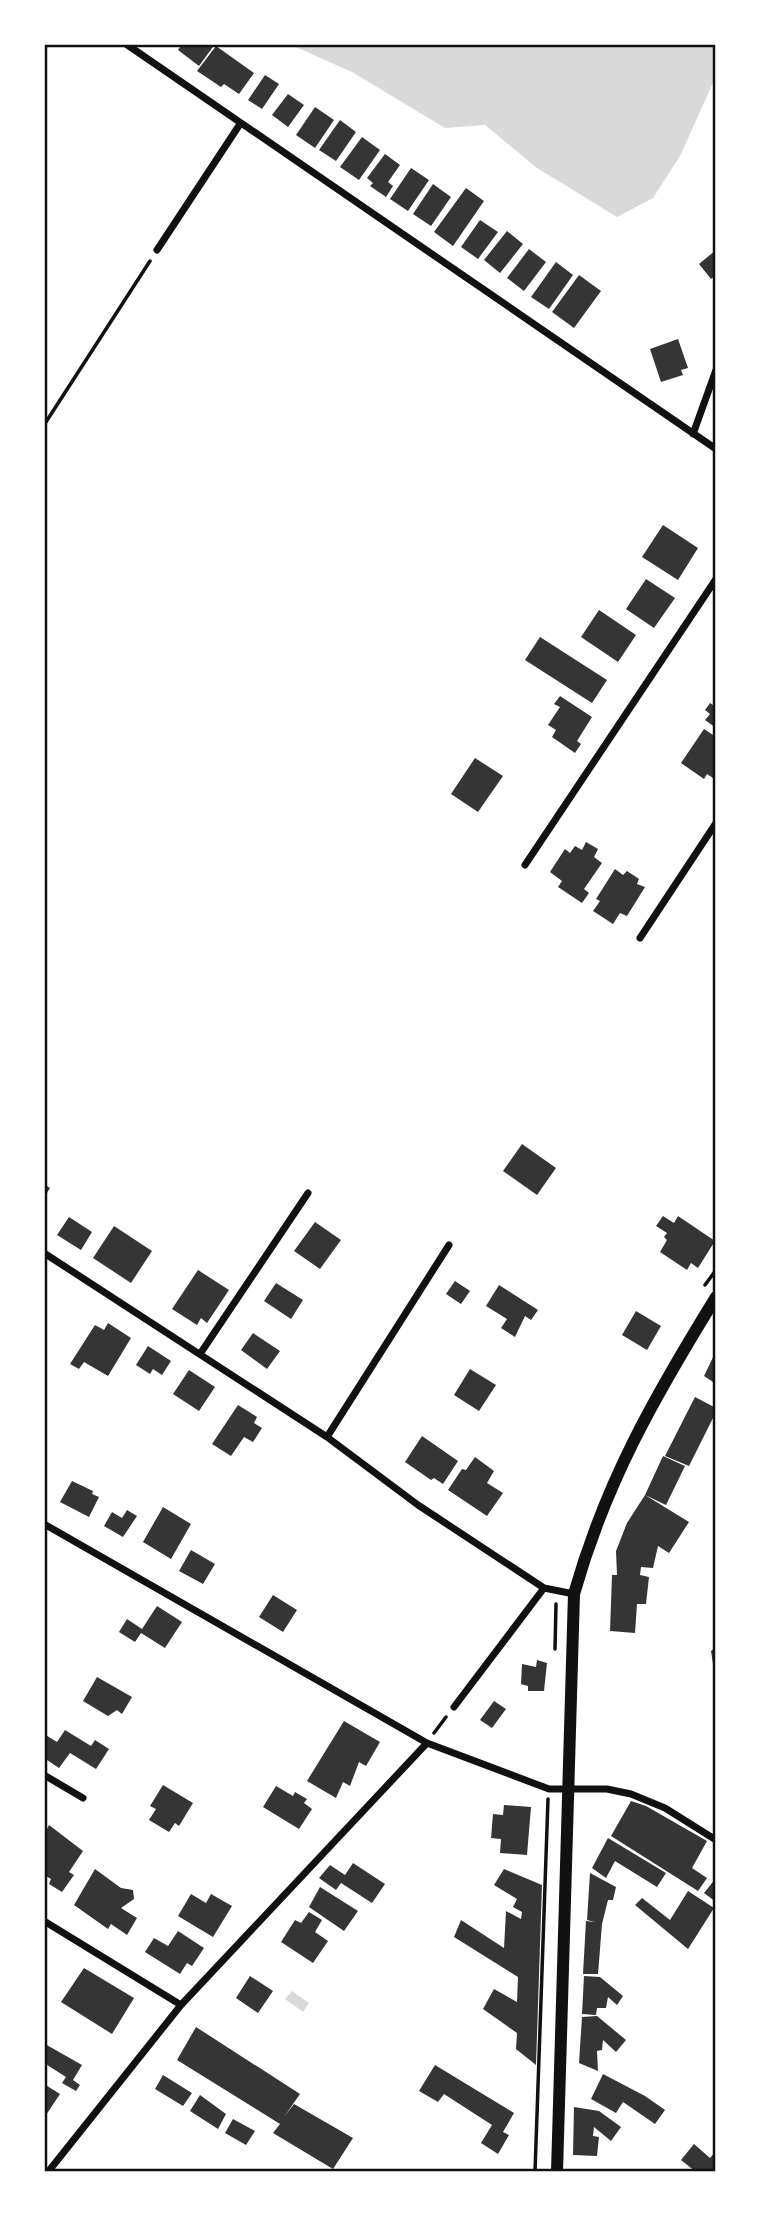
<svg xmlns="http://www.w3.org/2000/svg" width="760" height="2216" viewBox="0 0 760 2216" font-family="'Asap Condensed',sans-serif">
	<rect width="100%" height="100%" fill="#fff"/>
	<!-- water -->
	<path fill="#d9d9d9" d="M289 44H716V76L680 156 653 198 617 217 537 168 485 125 445 128 352 72Z
		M292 1991 309 2003 303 2012 285 1999Z"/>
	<!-- building -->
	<path fill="#353535" d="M182 44H215L199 66 178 50Z
		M216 46 254 73 239 94 224 84 221 87 197 71Z
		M265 75 279 84 262 109 248 100Z
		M288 94 304 105 288 127 272 115Z
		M315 107 334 120 315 148 296 135Z
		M340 120 356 132 336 161 319 150Z
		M362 137 380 150 359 180 340 167Z
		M385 154 400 165 388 182 393 186 386 197 370 186 373 183 367 178Z
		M411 168 429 180 408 211 390 199Z
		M433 184 451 197 431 226 413 214Z
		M466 188 484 201 453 246 434 232Z
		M480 220 498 232 478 259 461 247Z
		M507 231 523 244 500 273 484 260Z
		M529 249 546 262 524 291 507 278Z
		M716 250V275L711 279 699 264Z
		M556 262 573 275 549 309 531 297Z
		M579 275 601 291 574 328 552 312Z
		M678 339 688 368 681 370 683 375 661 382 650 349Z
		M663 525 698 548 678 580 642 557Z
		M646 579 675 598 654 628 626 609Z
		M599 610 636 635 618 662 581 637Z
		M540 637 607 680 592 703 525 660Z
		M560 696 592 717 577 741 581 744 575 753 552 737 556 730 548 725 560 707 554 704Z
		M710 703 716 707V728L705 720 710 714 705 710Z
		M704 729 716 737V780L707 774 704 779 681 763Z
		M475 758 503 776 478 812 451 794Z
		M586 842 598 849 594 857 602 863 584 889 589 893 582 903 558 887 562 881 550 872 565 849 570 853 575 846 582 850Z
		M615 869 623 875 627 871 639 879 637 884 645 887 627 916 620 913 613 924 593 911 600 901 596 899Z
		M522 1144 556 1168 537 1195 503 1171Z
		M44 1184 50 1188 44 1198Z
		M663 1216 674 1223 678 1216 715 1241 698 1268 691 1263 687 1270 660 1252 667 1240 664 1237 667 1233 656 1226Z
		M69 1217 92 1232 81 1250 57 1235Z
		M315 1222 341 1240 320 1269 294 1251Z
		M114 1226 152 1251 131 1283 93 1258Z
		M198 1270 229 1290 207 1323 201 1318 197 1325 172 1309Z
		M455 1281 470 1291 461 1304 446 1294Z
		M276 1283 303 1300 291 1319 264 1301Z
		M499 1285 538 1310 531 1320 525 1316 515 1337 501 1328 507 1319 486 1306Z
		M636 1311 661 1326 647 1350 622 1335Z
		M108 1323 131 1338 108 1376 84 1362 79 1369 70 1364 95 1325 104 1330Z
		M253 1333 280 1351 267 1369 241 1350Z
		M148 1346 171 1361 162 1375 153 1369 150 1374 136 1365Z
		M716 1351V1384L704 1376Z
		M470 1369 496 1385 479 1411 454 1395Z
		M189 1370 215 1387 199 1411 173 1394Z
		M695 1397 716 1408V1412L689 1466 665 1456Z
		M238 1405 257 1417 254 1423 262 1428 253 1442 244 1437 231 1456 212 1444Z
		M422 1436 458 1461 443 1484 434 1478 431 1480 405 1462Z
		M663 1456 685 1466 666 1505 645 1495Z
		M475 1457 494 1471 487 1483 503 1493 487 1516 448 1490 462 1469 466 1470Z
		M72 1481 93 1491 92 1494 99 1497 89 1517 60 1502Z
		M645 1495 689 1522 669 1553 658 1546 653 1568 641 1567 640 1575 649 1577 646 1604H637L635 1633 610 1631 612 1575H617L616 1551 627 1523Z
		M163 1507 191 1524 171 1559 143 1542Z
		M127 1510 137 1516 123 1537 104 1526 112 1512 122 1518Z
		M191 1550 215 1564 203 1584 179 1571Z
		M273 1595 297 1610 283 1632 259 1617Z
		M157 1606 182 1622 165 1648 141 1633 135 1642 119 1632 127 1619 142 1629Z
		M716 1647V1677H715L711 1651Z
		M537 1660 547 1663 544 1691H528V1686L521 1684 522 1664 536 1667Z
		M97 1677 132 1697 122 1714 117 1710 108 1716 83 1701Z
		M494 1701 506 1709 492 1728 480 1720Z
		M344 1721 380 1742 366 1766 359 1762 350 1786 343 1782 336 1798 307 1781Z
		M65 1730 91 1746 95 1740 109 1749 96 1769 70 1753 59 1768 44 1758V1734L57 1742Z
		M163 1785 193 1803 179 1826 175 1823 169 1832 149 1820 156 1809 150 1806Z
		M276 1786 293 1796 295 1792 307 1799 304 1803 312 1809 299 1829 263 1807Z
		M631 1801 646 1806 707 1841 692 1868 707 1878 698 1891 611 1836Z
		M504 1805 531 1807 527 1855 500 1853 501 1839 491 1838 493 1814 503 1815Z
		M49 1825 83 1851 69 1872 74 1875 62 1892 49 1884 51 1879 44 1875V1835Z
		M608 1838 666 1873 657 1887 615 1861 606 1878 592 1868Z
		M353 1863 385 1884 372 1903 341 1883 336 1890 319 1878 330 1865 345 1875Z
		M95 1869 121 1888 133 1890 134 1899 121 1908 137 1918 127 1935 111 1924 108 1929 74 1905Z
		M504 1869 542 1885 536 2065 516 2049 517 2033 483 2009 494 1989 517 2002 518 1977 454 1937 461 1920 504 1948 506 1911 521 1919 522 1912 513 1907 517 1899 494 1885Z
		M590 1873 616 1887 613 1900H608L602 1924 598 1974H583L586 1921 595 1922 587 1920Z
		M716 1878V1902L704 1893Z
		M320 1887 358 1911 344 1931 309 1907Z
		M688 1891 714 1908 688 1949 635 1905 642 1898 670 1920Z
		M191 1894 206 1903 211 1894 232 1906 213 1937 178 1916Z
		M309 1912 322 1920 315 1932 328 1941 313 1963 281 1942 295 1920 301 1923Z
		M178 1931 204 1948 192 1966 187 1963 180 1974 145 1952 154 1938 168 1946Z
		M84 1968 134 1998 112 2034 61 2002Z
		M250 1976 273 1991 258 2013 236 1998Z
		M584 1976 600 1977 623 1996 617 2005 608 1997 606 2008H597L596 2015 582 2014Z
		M597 2016 626 2040 616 2052 603 2040 602 2050 597 2051 598 2071 579 2063 582 2017Z
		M196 2027 300 2094 284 2117 294 2104 353 2138 333 2169 273 2133 280 2124 177 2060Z
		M45 2044 82 2065 73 2080 80 2085 76 2091 62 2083 66 2077 44 2063Z
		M435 2065 514 2113 503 2132 509 2135 498 2154 481 2143 492 2125 444 2094 438 2102 419 2091Z
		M603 2074 645 2096 665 2110 655 2124 623 2102 616 2113 591 2099Z
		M163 2075 192 2093 183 2106 155 2089Z
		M44 2084 60 2094 44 2118Z
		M200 2095 226 2114 218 2129 190 2111Z
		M574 2107 599 2111 621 2127 611 2141 594 2127 593 2136 599 2137 597 2156 573 2155Z
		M233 2119 255 2131 246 2145 225 2133Z
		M694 2144 710 2158 716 2151V2172H696L681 2160Z"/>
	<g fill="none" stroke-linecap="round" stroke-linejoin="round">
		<!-- path -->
		<path stroke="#111" stroke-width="3.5" d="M44 425 150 261
			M705 1285 716 1270
			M555 1649 556 1604
			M434 1733 446 1717
			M535 2172 548 1799"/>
		<!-- minor -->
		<path stroke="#111" stroke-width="7" d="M126 44 716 449
			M157 250 240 124
			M693 434 716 370
			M525 865 716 579
			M640 938 716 823
			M44 1253 327 1437 418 1505 544 1588 574 1594
			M200 1354 308 1193
			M327 1437 449 1245
			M44 1524 427 1743 549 1789H607L631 1794 665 1808 716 1840
			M454 1707 544 1588
			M44 1775 83 1798
			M44 1921 181 2005
			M48 2172 181 2005 427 1743"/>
		<!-- tertiary -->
		<path stroke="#111" stroke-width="12" d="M557 2172 574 1594C606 1481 655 1396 716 1297"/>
	</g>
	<!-- border -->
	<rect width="760" height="2216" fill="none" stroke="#ffffff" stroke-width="91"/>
	<rect x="46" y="46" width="668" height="2124" fill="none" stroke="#111" stroke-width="2.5"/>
</svg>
